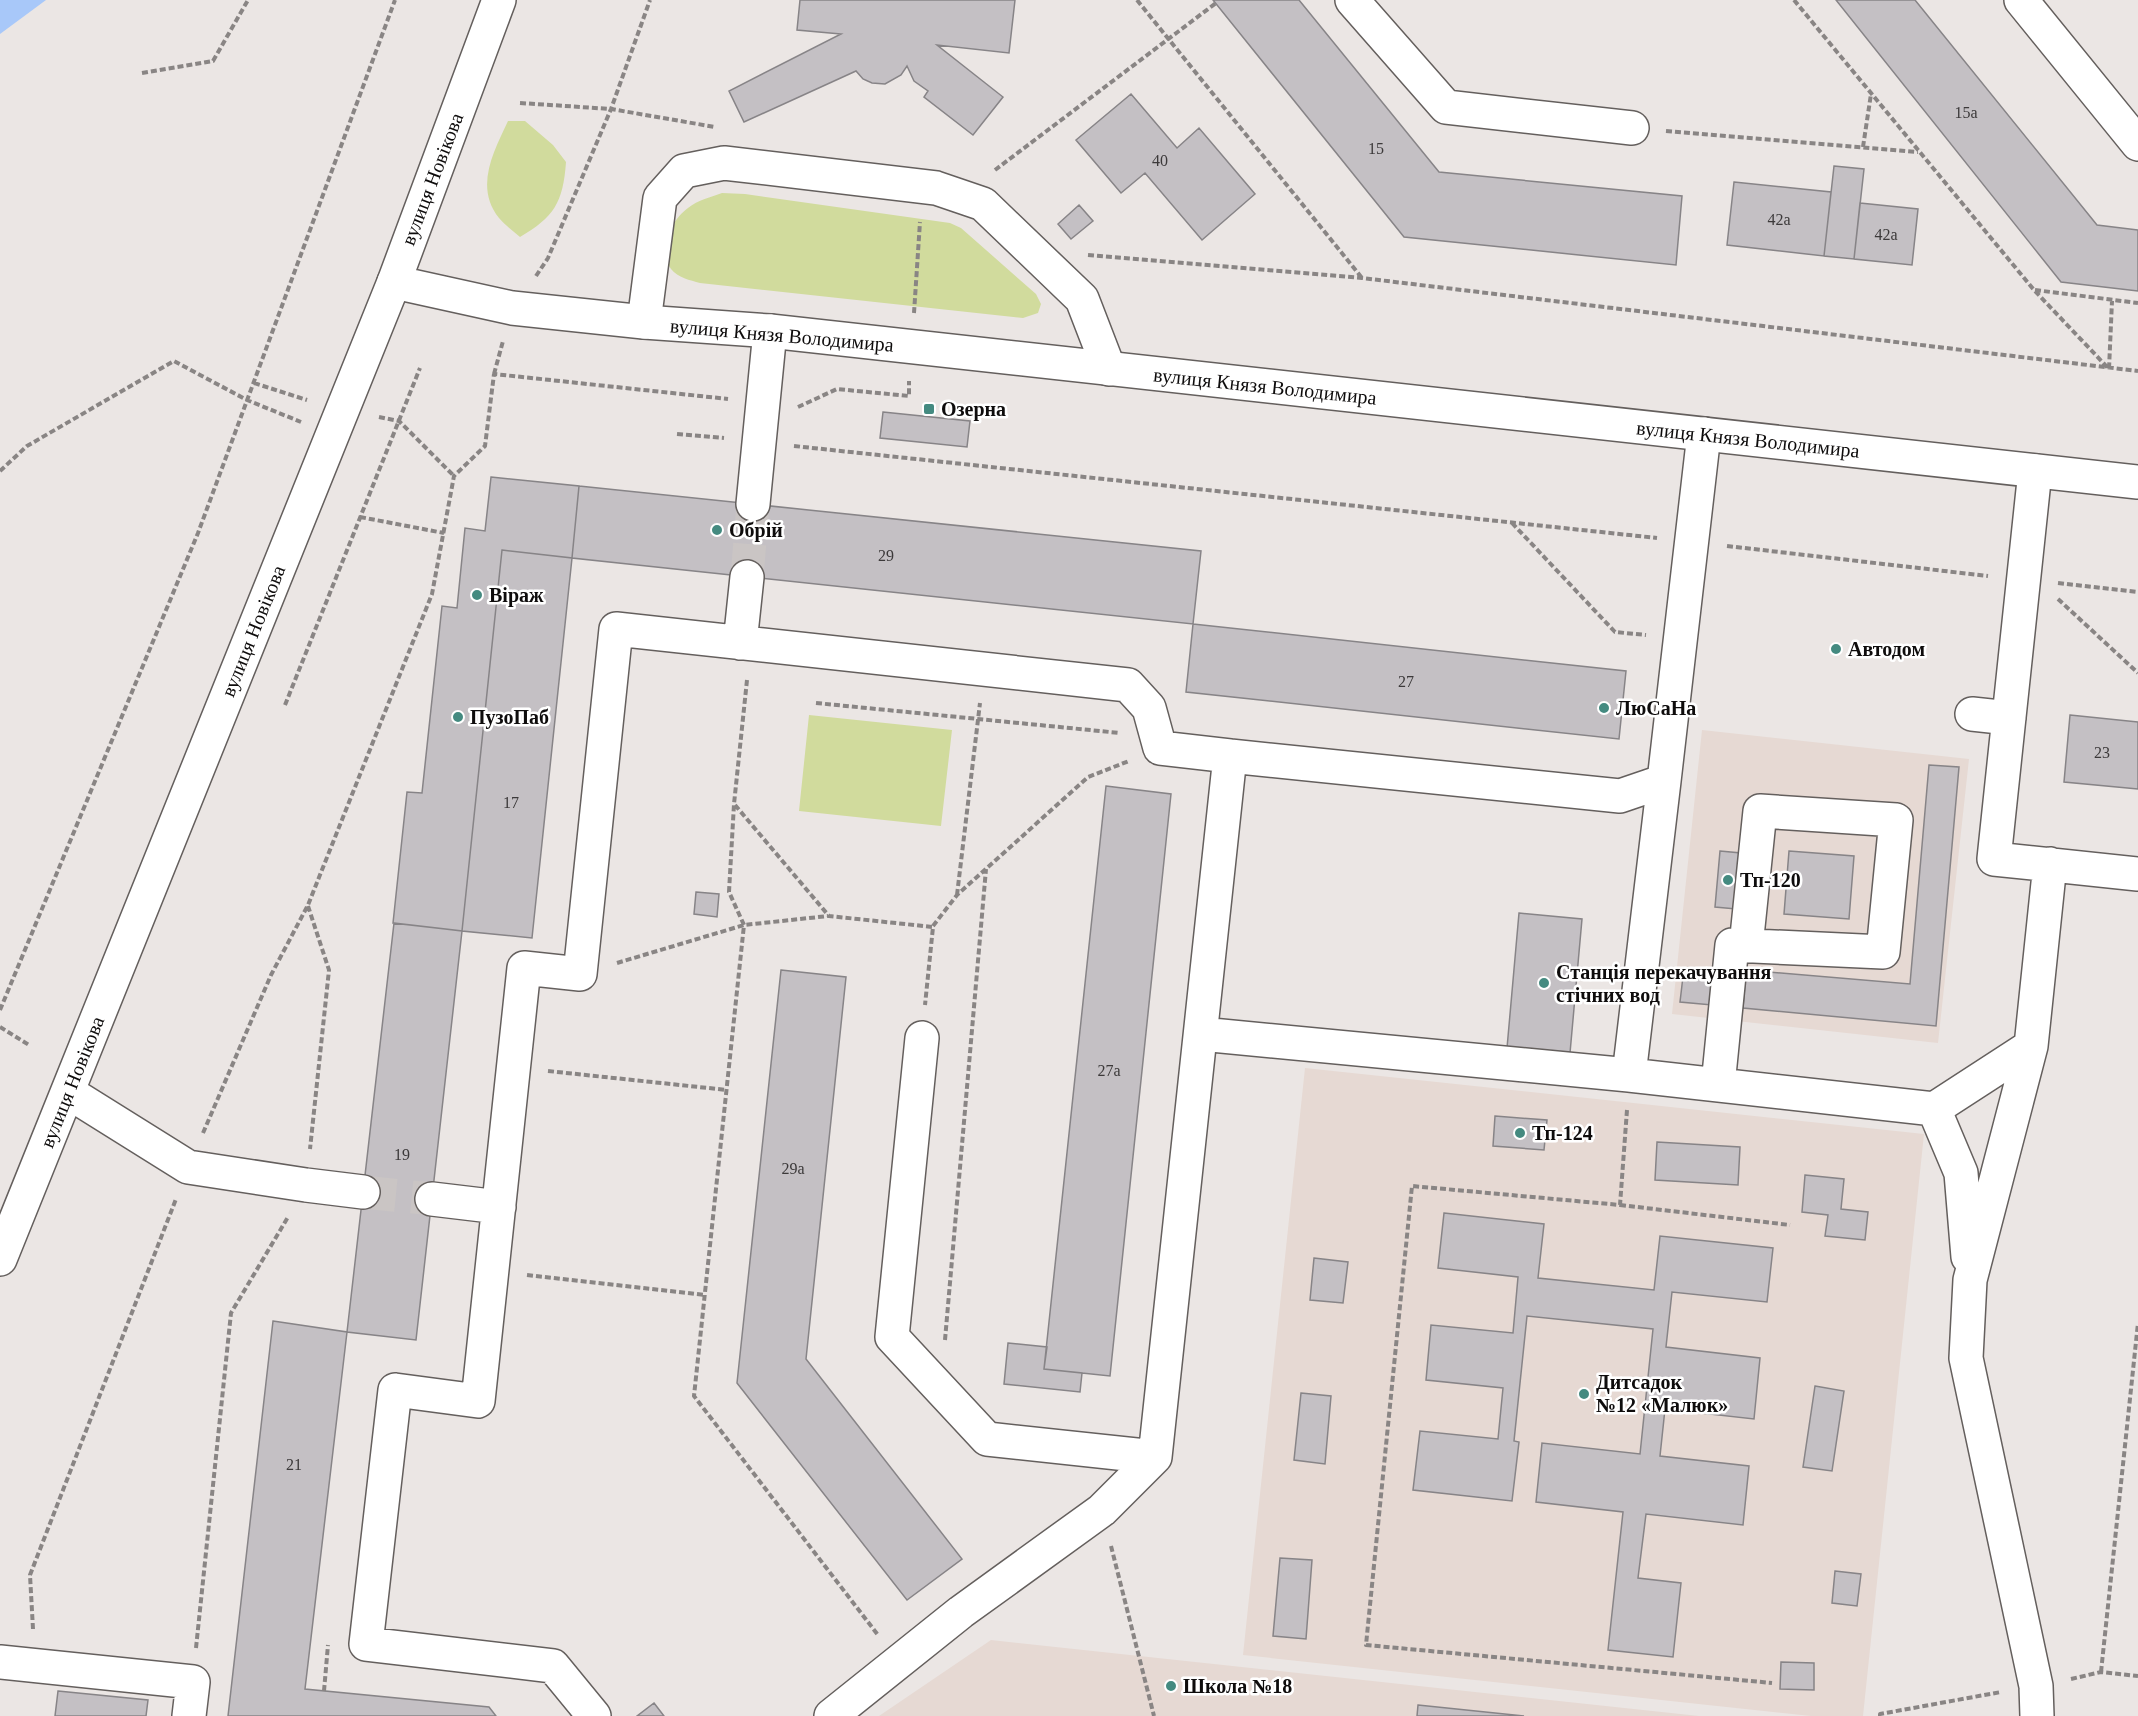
<svg xmlns="http://www.w3.org/2000/svg" width="2138" height="1716" viewBox="0 0 2138 1716" font-family="Georgia,serif">
	<rect width="100%" height="100%" fill="#ebe6e4"/>
	<!-- built -->
	<path fill="#e6d9d3" d="M1702 730 1969 759 1938 1043 1672 1014Z
		M1305 1068 1924 1134 1863 1716H1811L1243 1655Z
		M991 1640 1699 1716H879Z"/>
	<!-- green -->
	<path fill="#d1db9d" d="M508 121H525L553 145 566 162C563 203 554 217 520 237 513 231 505 225 499 218 474 187 494 151 508 121Z
		M722 193 745 194 950 223 961 228 1036 294 1041 304 1038 313 1023 318 700 283C690 280 678 278 671 269 657 251 671 220 688 208 698 200 711 197 722 193Z
		M809 715 952 730 941 826 799 811Z"/>
	<!-- water -->
	<path fill="#a8c8f9" d="M0 0H46L0 34Z"/>
	<!-- building -->
	<path fill="#c4c0c4" stroke="#878487" stroke-width="1.5" d="M800 0H1015L1009 53 937 45 1003 97 973 135 924 97 928 91 914 81 907 66 901 75 885 84 872 83 863 79 856 71 744 122 729 91 841 34 797 30Z
		M1213 0H1299L1439 172 1682 196 1676 265 1404 237Z
		M1836 0H1915L2097 225 2138 230V291L2061 282Z
		M1131 94 1177 148 1199 128 1255 194 1202 240 1145 173 1121 193 1076 140Z
		M1834 166 1864 169 1854 259 1824 256Z
		M1734 182 1831 192 1824 256 1727 245Z
		M1860 203 1918 209 1912 265 1854 259Z
		M1079 205 1093 221 1071 239 1058 224Z
		M883 412 970 421 967 447 880 438Z
		M491 477 579 486 572 558 502 550 462 931 393 923 407 792 422 793 442 606 457 608 465 528 485 531Z
		M579 486 1201 551 1193 624 572 558Z
		M502 550 572 558 532 938 462 931Z
		M1193 624 1626 671 1619 739 1186 692Z
		M2070 715 2138 722V789L2064 782Z
		M1929 765 1959 767 1936 1026 1743 1008 1746 970 1910 984Z
		M1106 786 1171 794 1110 1376 1044 1369Z
		M1720 851 1741 853 1736 909 1715 907Z
		M1789 851 1854 856 1849 919 1784 914Z
		M696 892 719 894 717 917 694 914Z
		M1519 913 1582 919 1570 1053 1507 1048Z
		M394 923 462 931 416 1340 347 1332Z
		M1684 968 1716 971 1712 1005 1680 1002Z
		M781 970 846 977 806 1359 962 1559 907 1600 737 1383Z
		M1495 1116 1547 1120 1544 1150 1493 1146Z
		M1657 1142 1740 1147 1738 1185 1655 1180Z
		M1805 1175 1844 1179 1841 1209 1868 1212 1865 1240 1825 1236 1828 1215 1802 1212Z
		M1444 1213 1544 1224 1538 1278 1654 1290 1660 1236 1773 1248 1767 1302 1672 1292 1666 1347 1760 1358 1754 1419 1665 1409 1660 1456 1749 1466 1743 1525 1646 1514 1638 1578 1681 1583 1673 1657 1608 1650 1623 1512 1536 1502 1542 1443 1640 1454 1653 1329 1527 1316 1514 1441 1519 1442 1512 1501 1413 1490 1420 1431 1498 1439 1503 1388 1426 1380 1431 1325 1513 1333 1518 1277 1438 1268Z
		M1314 1258 1348 1262 1343 1303 1310 1300Z
		M273 1321 347 1332 305 1689 489 1707 496 1716H228Z
		M1008 1343 1047 1347 1044 1369 1082 1373 1080 1392 1004 1384Z
		M1815 1386 1844 1391 1832 1471 1803 1467Z
		M1301 1393 1331 1396 1325 1464 1294 1460Z
		M1280 1558 1312 1560 1306 1639 1273 1636Z
		M1835 1571 1861 1574 1857 1606 1832 1603Z
		M1781 1662 1814 1663V1690L1780 1689Z
		M58 1691 148 1700 146 1716H55Z
		M654 1703 664 1716H637Z
		M1418 1705 1524 1716H1417Z"/>
	<g fill="none" stroke-linecap="round" stroke-linejoin="round">
		<!-- minor-tunnel -->
		<path stroke="#cac5c4" stroke-width="33" stroke-dasharray="33 16" stroke-linecap="butt" d="M747 577 753 504
			M363 1192 432 1199"/>
		<defs>
			<path id="minor" d="M1352 0 1446 107 1632 128
				M2021 0 2138 144
				M644 322 660 198 684 171 724 163 936 188 983 204 1082 299 1109 369
				M2035 471 1994 859 2138 874
				M753 504 770 331
				M740 643 747 577
				M1972 714 2009 718
				M1201 1034 1629 1075 1664 781
				M922 1038 892 1337 987 1439 1155 1457
				M1629 1075 1934 1109 2031 1046
				M1718 1085 1732 945 1883 952 1896 820 1760 811 1746 946
				M68 1092 188 1167 306 1185 363 1192
				M1934 1109 1961 1173 1968 1257
				M432 1199 499 1207
				M0 1259 394 282
				M0 1662 193 1682 189 1716
				M594 1716 553 1666 366 1644 395 1390 478 1401 524 968 580 974 616 629 1128 685 1149 708 1160 748 1230 756
				M831 1716 961 1612 1102 1510 1155 1457 1230 756 1620 796 1664 781 1704 434
				M2037 1716 2036 1686 1966 1358 1970 1280 2031 1046 2050 864"/>
			<path id="major" d="M499 0 394 282 512 308 644 322 770 331 2138 482"/>
		</defs>
		<!-- minor casing -->
		<use href="#minor" stroke="#645f5d" stroke-width="36"/>
		<!-- major casing -->
		<use href="#major" stroke="#645f5d" stroke-width="36"/>
		<!-- path -->
		<path stroke="#898584" stroke-width="4" stroke-dasharray="6 3" stroke-linecap="butt" d="M1137 0 1362 278
			M1794 0 2034 290 2109 369 2112 301
			M142 73 213 61 248 0
			M520 103 611 109 715 127
			M1666 131 1918 152
			M1863 147 1871 94
			M995 170 1216 3
			M1088 255 1362 278 2138 371
			M536 276 548 258 611 109 650 0
			M2035 290 2138 303
			M914 313 920 222
			M494 374 503 341
			M254 383 307 400
			M798 407 837 389 909 396V381
			M379 417 399 421 454 476
			M677 434 724 438
			M794 446 1657 538
			M0 471 27 446 174 361 247 400 301 422
			M360 517 444 533
			M1512 523 1615 632 1646 635
			M1727 546 1988 576
			M2058 583 2138 592
			M2058 599 2138 673
			M747 680 734 804 729 892 744 925 694 1396 878 1635
			M816 703 1120 733
			M285 705 420 368
			M735 805 829 916 933 927 925 1005
			M957 895 980 703
			M308 906 329 970 310 1149
			M933 926 957 895 1088 777 1129 761
			M617 963 744 925 828 916
			M0 1010 198 533 395 0
			M0 1027 29 1045
			M548 1071 727 1090
			M1627 1110 1620 1205 1412 1186 1366 1645 1772 1683
			M203 1133 271 975 308 905 432 594 454 476 485 446 494 374 728 399
			M1620 1205 1790 1225
			M527 1275 705 1295
			M945 1340 986 869
			M1111 1546 1154 1716
			M33 1629 30 1575 176 1199
			M196 1648 231 1313 288 1217
			M2101 1672 2138 1323
			M2071 1679 2101 1672 2138 1676
			M324 1691 328 1645
			M1880 1716V1714L2001 1692"/>
		<!-- minor -->
		<use href="#minor" stroke="#fff" stroke-width="33"/>
		<!-- major -->
		<use href="#major" stroke="#fff" stroke-width="33"/>
	</g>
	<!-- markers -->
	<g fill="#448a80" stroke="#fff" stroke-width="2">
		<rect x="923" y="403" width="12" height="12" rx="3"/>
		<circle cx="717" cy="530" r="6"/>
		<circle cx="477" cy="595" r="6"/>
		<circle cx="1836" cy="649" r="6"/>
		<circle cx="1604" cy="708" r="6"/>
		<circle cx="458" cy="717" r="6"/>
		<circle cx="1728" cy="880" r="6"/>
		<circle cx="1544" cy="983" r="6"/>
		<circle cx="1520" cy="1133" r="6"/>
		<circle cx="1584" cy="1394" r="6"/>
		<circle cx="1171" cy="1686" r="6"/>
	</g>
	<g text-anchor="middle" stroke-width="5" stroke-linejoin="round" paint-order="stroke">
		<!-- number labels -->
		<g font-size="16" fill="#3c393a">
			<text x="1966" y="118">15а</text>
			<text x="1376" y="154">15</text>
			<text x="1160" y="166">40</text>
			<text x="1779" y="225">42а</text>
			<text x="1886" y="240">42а</text>
			<text x="886" y="561">29</text>
			<text x="1406" y="687">27</text>
			<text x="2102" y="758">23</text>
			<text x="511" y="808">17</text>
			<text x="1109" y="1076">27а</text>
			<text x="402" y="1160">19</text>
			<text x="793" y="1174">29а</text>
			<text x="294" y="1470">21</text>
		</g>
		<!-- street labels -->
		<g font-size="20" fill="#0e0c0c" stroke="#fff">
			<text transform="translate(432 179) rotate(-69)" y="7">вулиця Новікова</text>
			<text transform="translate(782 335) rotate(5)" y="7">вулиця Князя Володимира</text>
			<text transform="translate(1265 386) rotate(6)" y="7">вулиця Князя Володимира</text>
			<text transform="translate(1748 439) rotate(6)" y="7">вулиця Князя Володимира</text>
			<text transform="translate(253 631) rotate(-68)" y="7">вулиця Новікова</text>
			<text transform="translate(72 1082) rotate(-68)" y="7">вулиця Новікова</text>
		</g>
		<!-- poi labels -->
		<g font-size="20" font-weight="bold" fill="#0e0c0c" stroke="#fff" text-anchor="start">
			<text x="941" y="416">Озерна</text>
			<text x="729" y="537">Обрiй</text>
			<text x="489" y="602">Віраж</text>
			<text x="1848" y="656">Автодом</text>
			<text x="1616" y="715">ЛюСаНа</text>
			<text x="470" y="724">ПузоПаб</text>
			<text x="1740" y="887">Тп-120</text>
			<text x="1556" y="979">Станція перекачування<tspan x="1556" dy="23">стічних вод</tspan></text>
			<text x="1532" y="1140">Тп-124</text>
			<text x="1596" y="1389">Дитсадок<tspan x="1596" dy="23">№12 «Малюк»</tspan></text>
			<text x="1183" y="1693">Школа №18</text>
		</g>
	</g>
</svg>
